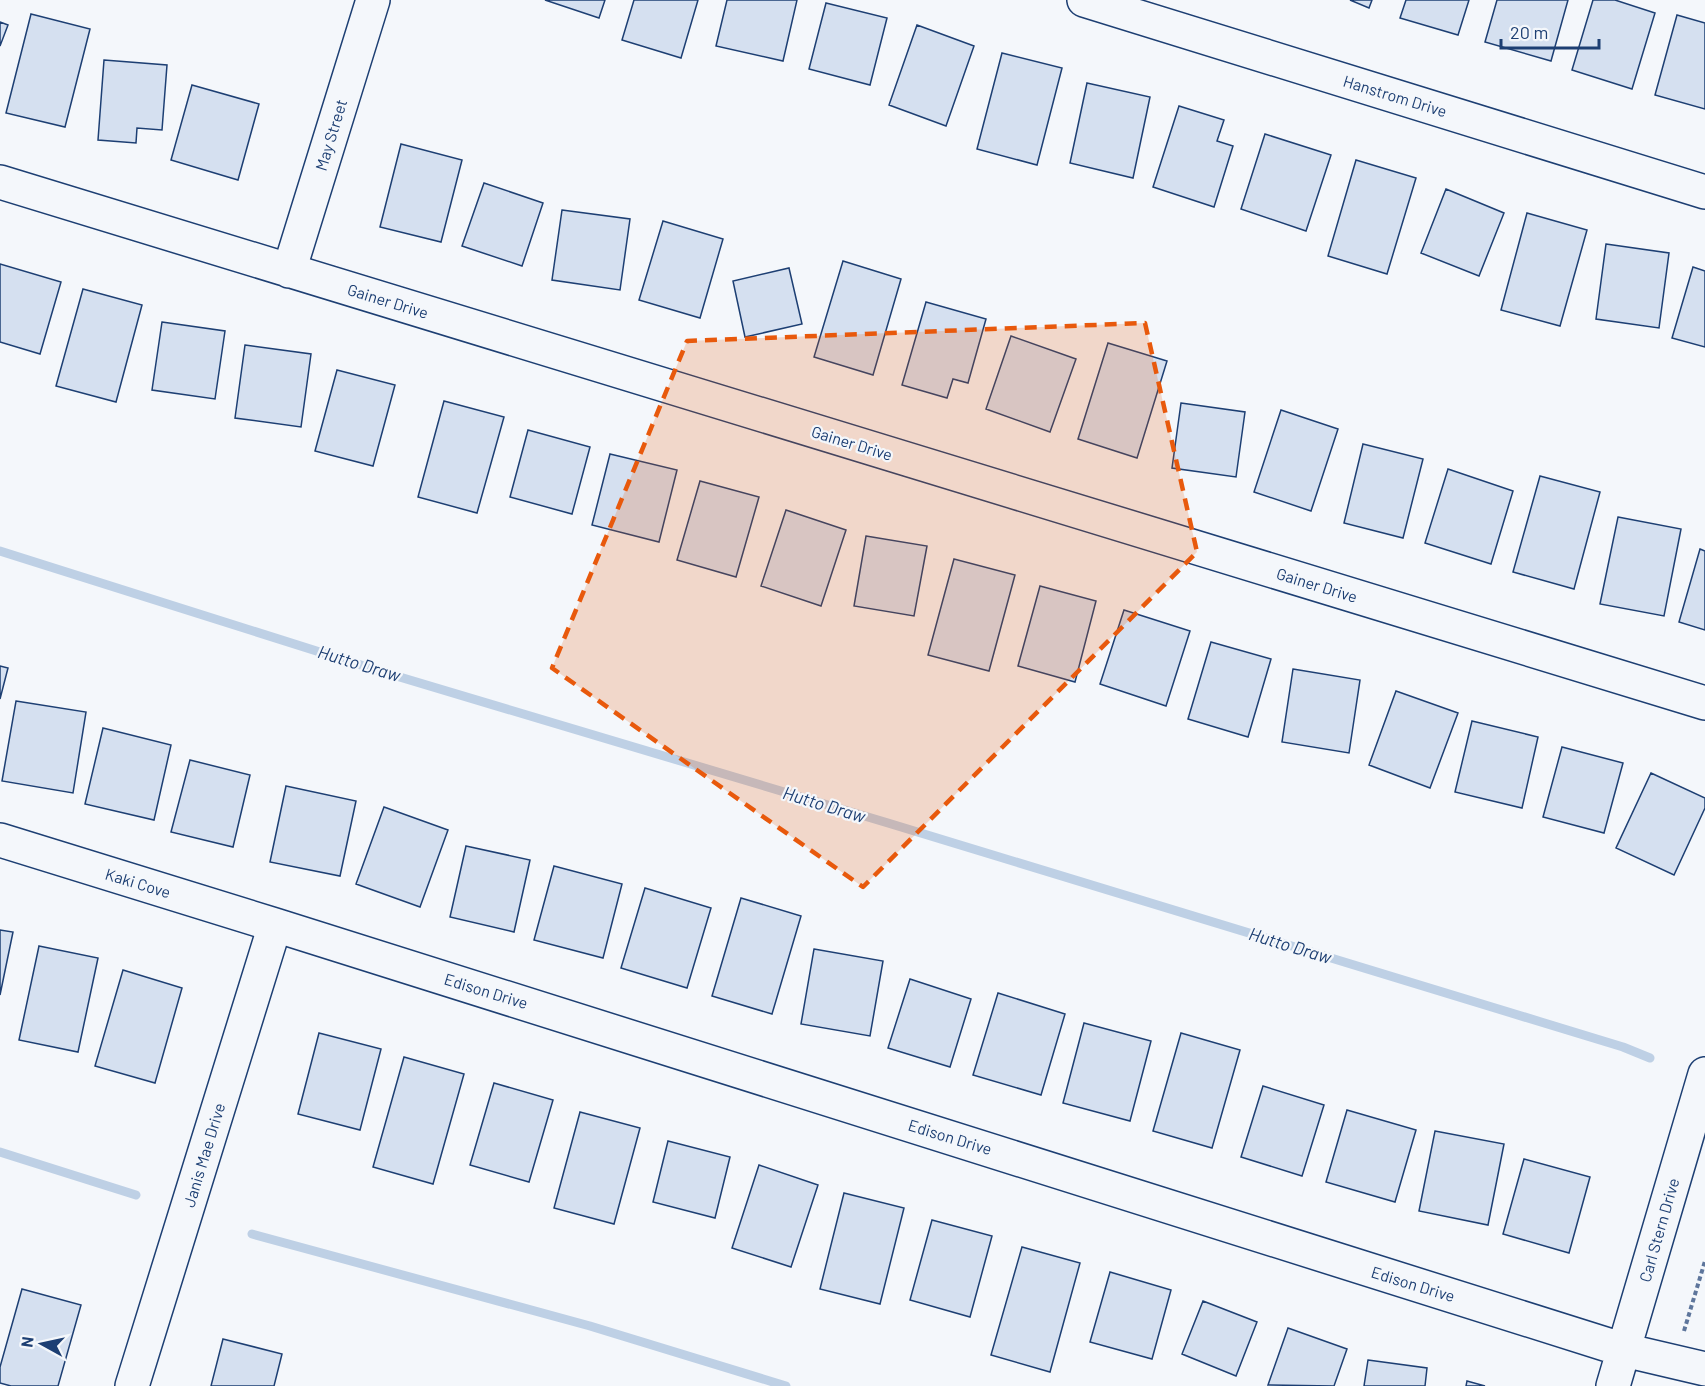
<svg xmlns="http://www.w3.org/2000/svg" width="1705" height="1386" viewBox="0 0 1705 1386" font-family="Barlow,sans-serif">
	<rect width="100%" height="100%" fill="#f4f7fb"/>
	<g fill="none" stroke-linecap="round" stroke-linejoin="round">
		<!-- stream -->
		<path stroke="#bed0e5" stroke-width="9" d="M0 551 383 672 888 823 1623 1047 1650 1058
			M0 1152 136 1195
			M252 1234 590 1326 786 1386"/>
	</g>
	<!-- building -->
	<path fill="#d5e0f0" stroke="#1d3f73" stroke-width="1.5" d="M545 0H605L599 18Z
		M634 0H698L681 58 622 40Z
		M727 0H797L783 61 716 46Z
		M1350 0H1372L1369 8Z
		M1406 0H1469L1458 35 1400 18Z
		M1497 0H1568L1551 61 1485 42Z
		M1593 0H1615L1655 13 1632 89 1572 70Z
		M826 3 887 18 870 85 809 69Z
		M31 14 90 29 65 127 6 113Z
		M1677 15 1705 23V109L1655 95Z
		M0 22 8 25 0 46Z
		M917 25 974 46 946 126 889 105Z
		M1002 53 1062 68 1037 165 977 149Z
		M104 60 167 65 162 130 137 128 136 143 98 140Z
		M1087 83 1150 97 1133 178 1070 163Z
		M192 85 259 104 238 180 171 160Z
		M1179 106 1224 120 1217 141 1233 146 1214 207 1153 187Z
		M1265 134 1331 155 1306 231 1241 209Z
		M401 144 462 160 441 242 380 227Z
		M1356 160 1416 178 1387 274 1328 256Z
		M484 183 543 203 522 266 462 246Z
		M1446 189 1504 213 1479 276 1421 253Z
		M562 210 630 219 620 290 552 280Z
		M1527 213 1587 230 1560 326 1501 310Z
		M663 221 723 239 700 318 639 300Z
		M1606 244 1669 253 1659 328 1596 319Z
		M843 261 901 279 873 375 814 357Z
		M0 264 61 282 40 354 0 342Z
		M1693 267 1705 271V347L1672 338Z
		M789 268 802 324 745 337 733 281Z
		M83 289 142 305 116 402 56 386Z
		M926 302 986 319 968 383 953 379 947 398 902 385Z
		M162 322 225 331 215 399 152 390Z
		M1011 336 1076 359 1050 432 986 409Z
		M1108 343 1167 361 1137 458 1078 439Z
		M245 345 311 354 301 427 235 418Z
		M337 370 395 385 373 466 315 451Z
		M444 401 504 417 477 513 418 497Z
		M1181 403 1245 412 1236 477 1172 468Z
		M1281 410 1338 429 1311 511 1254 492Z
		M528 430 590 447 572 514 510 497Z
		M1363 444 1423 459 1403 538 1344 523Z
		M610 454 677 470 659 542 592 525Z
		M1448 469 1513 491 1491 564 1425 543Z
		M1540 476 1600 492 1574 589 1513 572Z
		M700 481 759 497 736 577 677 560Z
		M786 510 846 530 821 606 761 586Z
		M1618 517 1681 529 1664 616 1600 604Z
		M866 536 927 546 914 616 854 606Z
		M1700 549 1705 551V630L1679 622Z
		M954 559 1015 575 989 671 928 655Z
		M1040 586 1096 601 1075 682 1018 666Z
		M1124 610 1190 631 1166 706 1100 684Z
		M1211 642 1271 659 1248 737 1188 719Z
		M0 666 8 668 0 699Z
		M1293 669 1360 680 1349 753 1282 742Z
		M1396 691 1458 713 1430 788 1369 765Z
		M16 701 86 712 73 793 2 781Z
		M1472 721 1538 737 1522 808 1455 792Z
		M103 728 171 745 154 820 85 804Z
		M1562 747 1623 763 1604 833 1543 817Z
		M190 760 250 775 233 847 171 832Z
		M1651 773 1705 798V808L1674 875 1616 848Z
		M286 786 356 801 340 876 270 862Z
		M384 807 448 830 420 907 356 884Z
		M466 846 530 860 514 932 450 917Z
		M554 866 622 884 603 958 534 940Z
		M645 888 711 908 687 988 621 968Z
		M741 898 801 916 772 1014 712 996Z
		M0 930 13 932 0 995Z
		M39 946 98 958 78 1052 19 1040Z
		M814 949 883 961 870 1036 801 1024Z
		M123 970 182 988 155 1083 95 1066Z
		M910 979 971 999 950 1067 888 1048Z
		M998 993 1065 1014 1041 1095 973 1075Z
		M1084 1023 1151 1041 1130 1121 1063 1103Z
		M319 1033 381 1049 360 1130 298 1114Z
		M1181 1033 1240 1050 1212 1148 1153 1131Z
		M404 1057 464 1074 433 1184 373 1167Z
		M494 1083 553 1100 529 1182 470 1165Z
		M1263 1086 1324 1105 1302 1176 1241 1157Z
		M1347 1110 1416 1130 1395 1202 1326 1182Z
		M580 1112 640 1128 614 1224 554 1208Z
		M1435 1131 1504 1144 1488 1225 1419 1211Z
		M668 1141 730 1157 715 1218 653 1202Z
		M1524 1159 1590 1177 1569 1253 1503 1234Z
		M759 1165 818 1185 791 1267 732 1248Z
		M844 1193 904 1208 880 1304 820 1289Z
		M932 1220 992 1236 970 1317 910 1300Z
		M1022 1247 1080 1263 1050 1372 991 1355Z
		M1110 1272 1171 1290 1152 1359 1090 1342Z
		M22 1289 81 1305 58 1386H11L0 1383V1367Z
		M1203 1301 1257 1322 1236 1376 1182 1354Z
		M1288 1328 1347 1349 1334 1386 1268 1385Z
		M223 1339 282 1354 274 1386H211Z
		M1368 1360 1427 1368 1425 1386H1364Z
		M1467 1381 1485 1386H1466Z"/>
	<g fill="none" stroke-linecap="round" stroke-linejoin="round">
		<defs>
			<path id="minor" d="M1084 0 1705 192
				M0 182 1705 703
				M289 271 373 0
				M0 840 275 925 1624 1350 1705 1369
				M132 1386 275 925
				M1613 1386 1705 1074"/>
		</defs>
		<!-- minor casing -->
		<use href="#minor" stroke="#1d3f73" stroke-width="36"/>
		<!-- path -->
		<path stroke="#5e769c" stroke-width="4" stroke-dasharray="4.5 3" stroke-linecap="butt" d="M1684 1331 1705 1261"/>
		<!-- minor -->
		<use href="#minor" stroke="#f4f7fb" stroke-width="33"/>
	</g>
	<!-- marked area -->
	<path fill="#e8590c" fill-opacity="0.2" stroke="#e8590c" stroke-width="4.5" stroke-dasharray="12 8" stroke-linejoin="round" d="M1145 323 1197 552 863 887 552 668 687 341Z"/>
	<g text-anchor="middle" stroke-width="4.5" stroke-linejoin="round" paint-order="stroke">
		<!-- street labels -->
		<g font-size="16" fill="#1d3f73" stroke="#f4f7fb">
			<text transform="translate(1395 96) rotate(17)" y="6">Hanstrom Drive</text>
			<text transform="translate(331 135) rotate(-73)" y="6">May Street</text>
			<text transform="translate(388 301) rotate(17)" y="6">Gainer Drive</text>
			<text transform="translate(852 443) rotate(17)" y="6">Gainer Drive</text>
			<text transform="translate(1317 585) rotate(17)" y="6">Gainer Drive</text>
			<text transform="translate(138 883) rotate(17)" y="6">Kaki Cove</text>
			<text transform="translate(486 991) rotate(17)" y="6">Edison Drive</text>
			<text transform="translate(950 1137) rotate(17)" y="6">Edison Drive</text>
			<text transform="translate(204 1155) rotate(-73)" y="6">Janis Mae Drive</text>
			<text transform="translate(1659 1230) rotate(-74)" y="6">Carl Stern Drive</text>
			<text transform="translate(1413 1284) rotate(17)" y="6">Edison Drive</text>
		</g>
		<!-- water labels -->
		<g font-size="18" font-style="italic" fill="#1d3f73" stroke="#f4f7fb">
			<text transform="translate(359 664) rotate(17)" y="6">Hutto Draw</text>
			<text transform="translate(824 805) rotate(17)" y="6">Hutto Draw</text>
			<text transform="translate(1290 946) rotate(17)" y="6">Hutto Draw</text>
		</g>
	</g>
	<!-- north arrow -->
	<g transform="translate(42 1344) rotate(278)" stroke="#f4f7fb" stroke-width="4.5" paint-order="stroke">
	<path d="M0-4.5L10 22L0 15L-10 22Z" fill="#1d3f73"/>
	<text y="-9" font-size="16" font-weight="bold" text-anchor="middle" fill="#1d3f73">N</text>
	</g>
	<!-- scale -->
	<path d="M1501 39v9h98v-9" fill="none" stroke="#1d3f73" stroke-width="3"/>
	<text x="1510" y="39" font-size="18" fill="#1d3f73" stroke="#f4f7fb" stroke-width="4.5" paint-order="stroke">20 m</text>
</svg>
